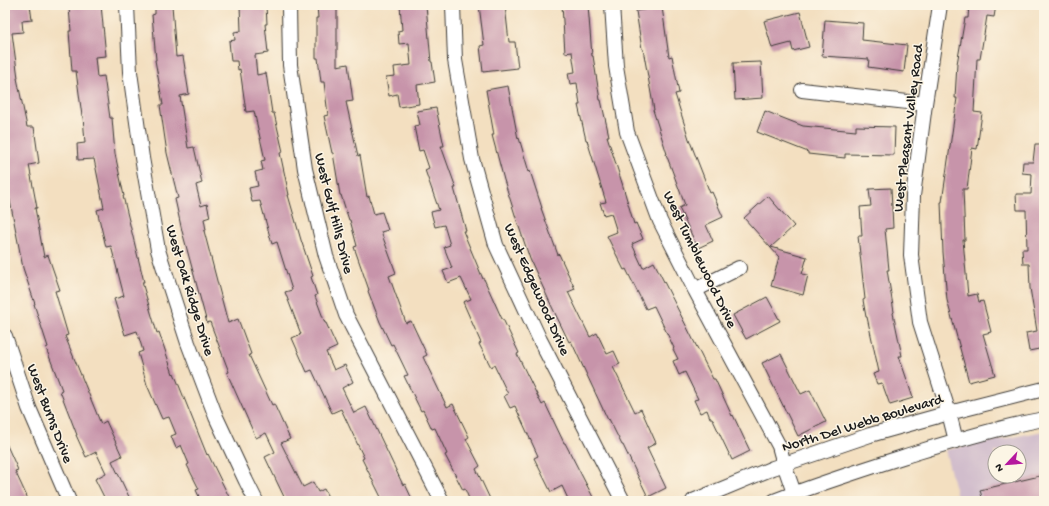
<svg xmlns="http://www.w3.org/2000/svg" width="1049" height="506" viewBox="0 0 1049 506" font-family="'Gochi Hand',sans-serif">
	<rect width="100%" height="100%" fill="#fcf5e5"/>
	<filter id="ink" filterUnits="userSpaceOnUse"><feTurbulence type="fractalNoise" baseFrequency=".025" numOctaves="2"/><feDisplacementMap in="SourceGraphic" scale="8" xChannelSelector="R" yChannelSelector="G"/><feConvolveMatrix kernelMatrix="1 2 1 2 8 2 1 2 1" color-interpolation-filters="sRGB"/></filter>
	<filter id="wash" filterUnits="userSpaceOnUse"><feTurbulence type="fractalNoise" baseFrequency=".012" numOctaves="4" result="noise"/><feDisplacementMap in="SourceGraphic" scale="16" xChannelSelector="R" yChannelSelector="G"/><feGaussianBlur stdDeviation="0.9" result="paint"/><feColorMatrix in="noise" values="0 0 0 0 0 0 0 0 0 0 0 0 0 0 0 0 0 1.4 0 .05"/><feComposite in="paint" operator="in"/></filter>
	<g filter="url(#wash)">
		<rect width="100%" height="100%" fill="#f3dfc0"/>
		<!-- industrial -->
		<path fill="#d1bdcc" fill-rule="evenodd" d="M1044 431V501H958L945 450ZM995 452H1019V476H995Z"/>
		<g id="blocks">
			<!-- building -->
			<path fill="#c794aa" d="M5 5H30L32 20 22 21 23 32 12 33 18 78H17L27 127H34L39 163 29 165 37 208H35L44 257 48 255 60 290 55 291 68 335 65 336 101 424 106 421 122 456 112 461 131 501H106L95 479 106 473 96 452 86 457 76 435H77L60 391 62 390 46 348 48 347 34 304H35L23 268 5 175H8L5 152Z
				M75 5H101L106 56 95 57 97 77 104 76 110 118H112L115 154 124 196H123L144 282H142L157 333 159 332 173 374 174 373 207 455 208 454 231 501H201L196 490 199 489 187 465 189 464 181 445 176 448 171 436 176 434 169 417 162 419 147 385 138 353 143 351 137 331 125 335 114 299 124 296 111 246 106 247 97 210 104 208 94 159 78 160 77 144 85 143 83 116H82L76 71H72L69 31H71L69 8H75Z
				M155 5H172L176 57 183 56 189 94 180 96 188 148 194 147 202 183 196 185 201 206 207 204 210 217 204 219 206 230 204 231 228 323 238 319 251 354 249 355 272 405 274 404 290 439 281 443 303 487 313 482 318 492 324 489 330 501H286L265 457 275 452 266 433 256 438 227 373 229 372 210 322 207 323 182 231 175 199 178 198 167 153 160 105H163L155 60H156L152 15 155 14Z
				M240 5H266L267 24H265L268 53 255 55 257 75 266 73 272 113H274L283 152 280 153 289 195H288L301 240 313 276 311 277 317 295 315 296 325 323H326L337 347 326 352 334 370 345 365 353 382 342 388 354 413 366 407 403 485 405 484 413 501H383L362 459 364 458 341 409 332 413 312 370 307 372 292 338 301 334 285 292 292 290 277 242 272 244 260 201 252 202 249 188 258 186 255 172 263 170 261 161 265 160 254 111 246 112 240 69 238 70 237 61H231L229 41 235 40 234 32 241 31Z
				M317 5H337V66L348 64 353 101 346 102 358 156 360 155 367 197 369 196 374 214 382 212 388 230 381 232 396 273 389 276 406 323 411 321 427 355 423 357 447 407 453 404 469 437 466 439 480 466 476 469 491 501H470L465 489 463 490 445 455 447 454 435 428 432 429 423 410 421 411 404 376 408 375 393 344 391 345 380 322 368 291 369 290 354 247 357 246 350 220H349L341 195H340L333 153H332L324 116 328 115 324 82H321L318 58H316V18H318Z
				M400 5H426L431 62H432L435 82 417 85 419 104 399 107 397 94 389 96 386 77 395 76 394 67 411 65 409 43 399 44 398 31 402 30Z
				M479 5H505L509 42H515L518 68 483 72 480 46 484 45Z
				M562 5H588L592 56H593L600 100H601L609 136H607L622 183 634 224 636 223 643 239 632 244 643 268 654 262 713 379H715L732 416 733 415 750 451 732 460 712 418H710L707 410 700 413 694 400 698 399 685 372 679 375 673 361 678 359 673 349 674 348 654 306 646 309 626 269 624 270 607 236 617 232 611 213 604 215 600 203 606 202 587 140H586L578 105H580L577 83 570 84 568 73 575 72 572 52 565 53Z
				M969 5H996L994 17 987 16 980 59H977L974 112 982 113 977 149 972 148 967 189H963L965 240H963L968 296 977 294 979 302 983 301 991 332 983 334 995 375 969 382 947 300 943 252 941 202H942L957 98H955L957 64 965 18H968Z
				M662 7 669 57 672 56 679 93 675 94 689 139 710 193 712 192 723 217 706 225 713 241 698 248 679 208 685 205 666 154H667L653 110H654L643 49H642L636 11Z
				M800 12 809 47 793 51 791 43 772 48 764 21Z
				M825 20 863 23 862 40 907 45 904 72 868 67 869 59 822 56Z
				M761 62 763 98 735 100 733 63Z
				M508 86 518 139 519 138 529 172 530 171 542 208H541L558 255 559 254 575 289 568 292 590 337 597 333 607 354 614 351 620 364 613 367 635 412 641 409 656 443 647 448 666 488 648 497 623 445H622L609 419 608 420 571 341 569 342 552 307 530 259 517 221 504 180 492 135H494L486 90Z
				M436 108 444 146H441L456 188H454L466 231H463L483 279H484L502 319H503L519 353 517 354 542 405 545 403 564 443H565L595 501H569L562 486 551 492 534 458 538 456 515 406 510 408 504 396 508 394 494 365 491 367 479 344 481 343 463 302 471 299 461 278 448 283 443 271 452 268 444 247 450 245 444 225 435 227 431 212 439 210 425 170 429 168 423 150 419 151 414 126 420 125 417 111Z
				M765 111 803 126 856 131V126L895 127 894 155 845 154V158L808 154V152L757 132Z
				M1035 144H1044V348L1029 351 1026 333 1037 331 1030 288 1029 264H1023L1022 249H1027L1026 210H1017L1016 194H1031L1032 174 1022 173 1023 162H1033Z
				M891 188 893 228 885 229 889 270H887L894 312 893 313 902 356H899L913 398 890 405 882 383 877 384 873 374 879 372 867 317H866L863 300 865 299 858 236H862L860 207 871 206 869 189Z
				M768 196 794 226 771 247 807 257 802 274 808 275 803 295 771 286 779 257 744 218Z
				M767 297 780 321 746 339 733 315Z
				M781 354 801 394 810 390 826 422 798 436 762 363Z
				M5 441 18 470 15 471 29 501H5Z
				M1044 475V501H983L980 490Z"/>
		</g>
	</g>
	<g filter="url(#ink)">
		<use href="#blocks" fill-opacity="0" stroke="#3c3935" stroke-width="1"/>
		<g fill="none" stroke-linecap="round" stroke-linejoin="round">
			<defs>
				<path id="minor" d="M127 5 130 72 142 158 158 250 188 343 216 417 246 481 256 501
					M289 5 290 65 305 169 326 256 346 315 442 501
					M453 5 455 60 472 159 496 245 540 340 623 501
					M612 5 616 66 627 132 660 221 695 290 779 446 784 464 794 493
					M940 5 925 104 913 196 911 255 920 322 949 413 956 441
					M802 90 925 104
					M695 290 739 268
					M5 336 29 408 69 501
					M693 501 773 468 870 435 949 413 1044 389
					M774 501C820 483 868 468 915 453 957 440 1000 427 1044 419"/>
			</defs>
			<!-- minor casing -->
			<use href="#minor" stroke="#3c3935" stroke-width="16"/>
			<!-- minor -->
			<use href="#minor" stroke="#fff" stroke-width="14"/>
		</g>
	</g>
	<g text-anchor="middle" stroke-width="3" stroke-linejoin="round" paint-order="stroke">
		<!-- street labels -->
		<g font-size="15" fill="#1c1c1c" stroke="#fcf5e5">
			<text transform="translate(907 128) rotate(-83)" y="5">West Pleasant Valley Road</text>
			<text transform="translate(335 213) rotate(76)" y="5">West Gulf Hills Drive</text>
			<text transform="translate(701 259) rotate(64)" y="5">West Tumblewood Drive</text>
			<text transform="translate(538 289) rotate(66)" y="5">West Edgewood Drive</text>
			<text transform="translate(191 290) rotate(73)" y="5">West Oak Ridge Drive</text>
			<text transform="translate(51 413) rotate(69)" y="5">West Burns Drive</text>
			<text transform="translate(862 422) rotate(-17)" y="5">North Del Webb Boulevard</text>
		</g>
	</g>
	<!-- margin -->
	<rect width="1049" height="506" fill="none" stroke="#fcf5e5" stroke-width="20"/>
	<!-- north arrow -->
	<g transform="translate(1007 464) rotate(244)"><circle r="19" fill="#fcf5e5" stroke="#a29e95"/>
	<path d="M0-3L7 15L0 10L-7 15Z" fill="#b5179e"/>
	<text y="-6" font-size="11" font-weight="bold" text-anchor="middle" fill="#1c1c1c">N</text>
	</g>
</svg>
